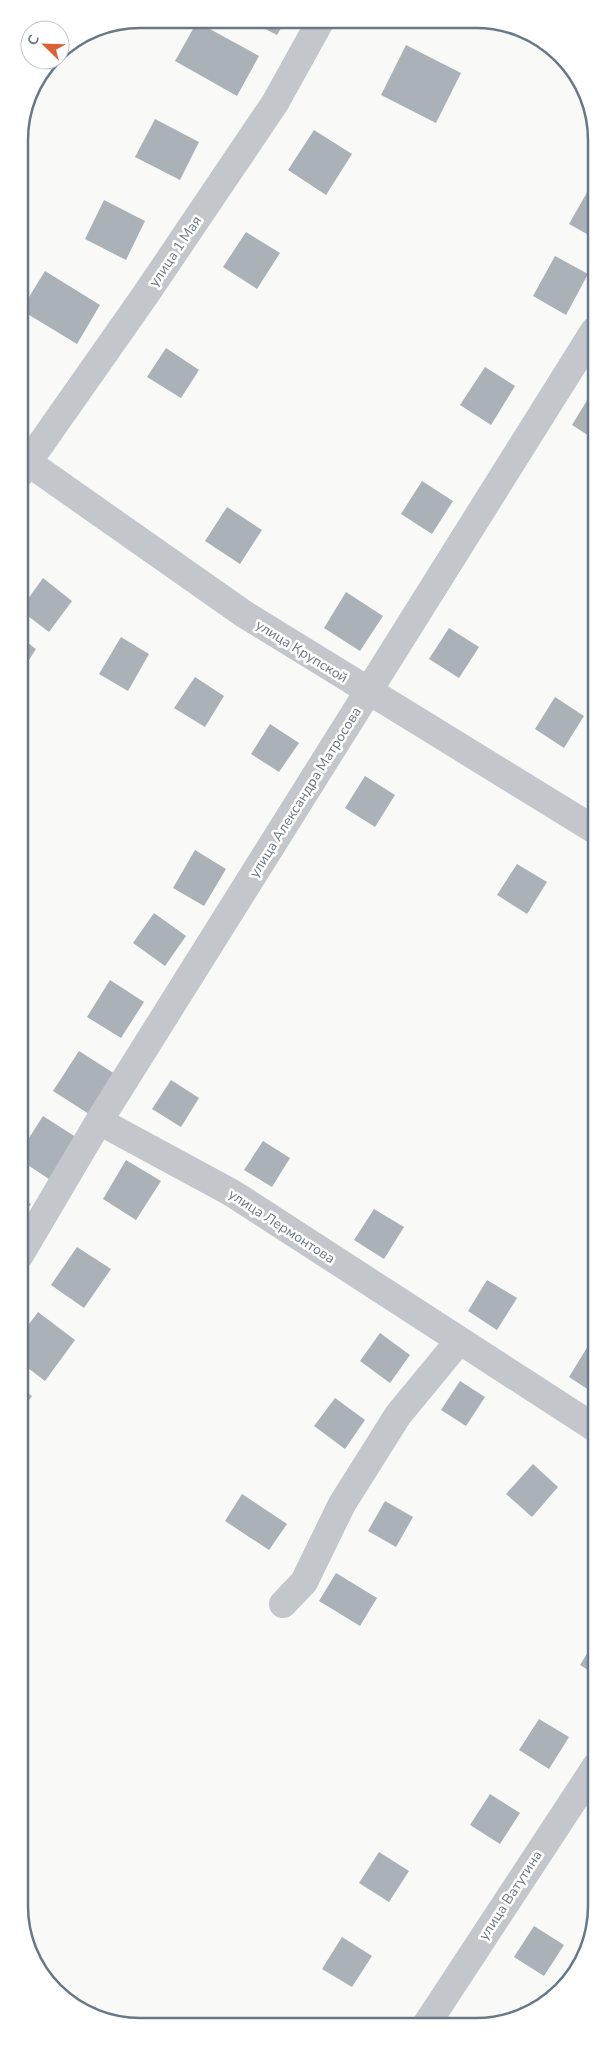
<svg xmlns="http://www.w3.org/2000/svg" width="615" height="2046" viewBox="0 0 615 2046" font-family="'Nunito Sans',sans-serif">
	<rect width="100%" height="100%" fill="#f9f9f7"/>
	<!-- building -->
	<path fill="#aab1b7" d="M246 19 286 20 277 35Z
		M197 22 259 56 237 96 175 61Z
		M406 45 461 73 436 123 381 95Z
		M155 119 199 142 180 180 135 157Z
		M314 130 352 154 326 195 288 170Z
		M589 189 594 192V238L569 224Z
		M104 200 145 221 126 260 85 239Z
		M246 232 280 253 257 289 223 267Z
		M555 256 588 274 566 315 533 296Z
		M45 271 100 305 77 344 21 310Z
		M166 348 199 370 181 398 147 377Z
		M485 367 515 386 491 425 460 405Z
		M594 389V439L572 425Z
		M422 481 453 501 432 534 401 514Z
		M227 507 262 530 240 564 205 541Z
		M43 578 72 601 49 632 20 610Z
		M346 592 383 616 360 651 324 628Z
		M449 628 479 647 459 678 429 659Z
		M20 637 36 649 20 674Z
		M121 637 149 654 128 691 99 674Z
		M195 677 224 696 205 727 174 708Z
		M555 697 584 716 564 748 535 729Z
		M270 724 299 743 279 772 251 754Z
		M365 776 395 795 375 827 345 808Z
		M195 850 226 869 204 906 173 888Z
		M517 864 547 882 527 914 497 895Z
		M154 913 186 936 165 966 133 943Z
		M110 980 144 1002 121 1038 87 1017Z
		M79 1051 115 1074 89 1114 53 1091Z
		M171 1080 199 1098 181 1127 152 1109Z
		M43 1116 79 1139 52 1181 20 1160V1152Z
		M263 1141 290 1158 272 1187 244 1170Z
		M126 1160 161 1181 136 1220 103 1199Z
		M20 1196 31 1204 20 1219Z
		M374 1209 404 1227 384 1259 354 1240Z
		M77 1247 111 1269 84 1308 51 1285Z
		M487 1280 517 1298 497 1330 468 1311Z
		M38 1312 75 1340 45 1381 20 1362V1336Z
		M380 1333 410 1355 390 1383 360 1361Z
		M588 1346 595 1350V1394L569 1377Z
		M460 1381 485 1397 466 1426 441 1410Z
		M20 1388 32 1396 20 1412Z
		M335 1398 365 1420 345 1449 314 1426Z
		M533 1464 558 1487 532 1517 506 1494Z
		M242 1494 287 1524 269 1550 225 1521Z
		M385 1501 413 1517 396 1547 368 1531Z
		M336 1573 377 1598 360 1626 319 1601Z
		M596 1639V1675L580 1665Z
		M539 1719 569 1737 549 1769 519 1750Z
		M490 1794 520 1813 500 1844 470 1825Z
		M379 1852 409 1871 389 1902 359 1883Z
		M534 1926 564 1945 544 1976 514 1957Z
		M342 1937 372 1956 352 1987 322 1969Z"/>
	<g fill="none" stroke-linecap="round" stroke-linejoin="round">
		<!-- minor -->
		<path stroke="#c3c6ca" stroke-width="28" d="M19 456 244 614 595 830
			M19 475 146 294 275 103 321 20
			M99 1121 232 1193 595 1428
			M20 1255 99 1121 594 331
			M283 1604 304 1582 342 1504 398 1415 459 1341
			M426 2025 596 1766"/>
	</g>
	<g text-anchor="middle" stroke-width="5" stroke-linejoin="round" paint-order="stroke">
		<!-- street labels -->
		<g font-size="14" fill="#6a7886" stroke="#fff">
			<text transform="translate(175 251) rotate(-56)" y="5">улица 1 Мая</text>
			<text transform="translate(302 651) rotate(32)" y="5">улица Крупской</text>
			<text transform="translate(305 792) rotate(-58)" y="5">улица Александра Матросова</text>
			<text transform="translate(282 1226) rotate(33)" y="5">улица Лермонтова</text>
			<text transform="translate(510 1895) rotate(-57)" y="5">улица Ватутина</text>
		</g>
	</g>
	<!-- crop -->
	<path d="M0 0H615V2046H0ZM140 28H476A112 112 0 0 1 588 140V1906A112 112 0 0 1 476 2018H140A112 112 0 0 1 28 1906V140A112 112 0 0 1 140 28Z" fill="#fff" fill-rule="evenodd"/>
	<path fill="none" stroke="#6a7886" stroke-width="2.5" d="M140 28H476A112 112 0 0 1 588 140V1906A112 112 0 0 1 476 2018H140A112 112 0 0 1 28 1906V140A112 112 0 0 1 140 28Z"/>
	<!-- north arrow -->
	<g transform="translate(45 45) rotate(293)"><circle r="24" fill="#ffffff" stroke="#c3c9cf"/>
	<path d="M0-4L9 19L0 12L-9 19Z" fill="#da6036"/>
	<text y="-8" font-size="14" font-weight="bold" text-anchor="middle" fill="#6a7886">С</text>
	</g>
</svg>
